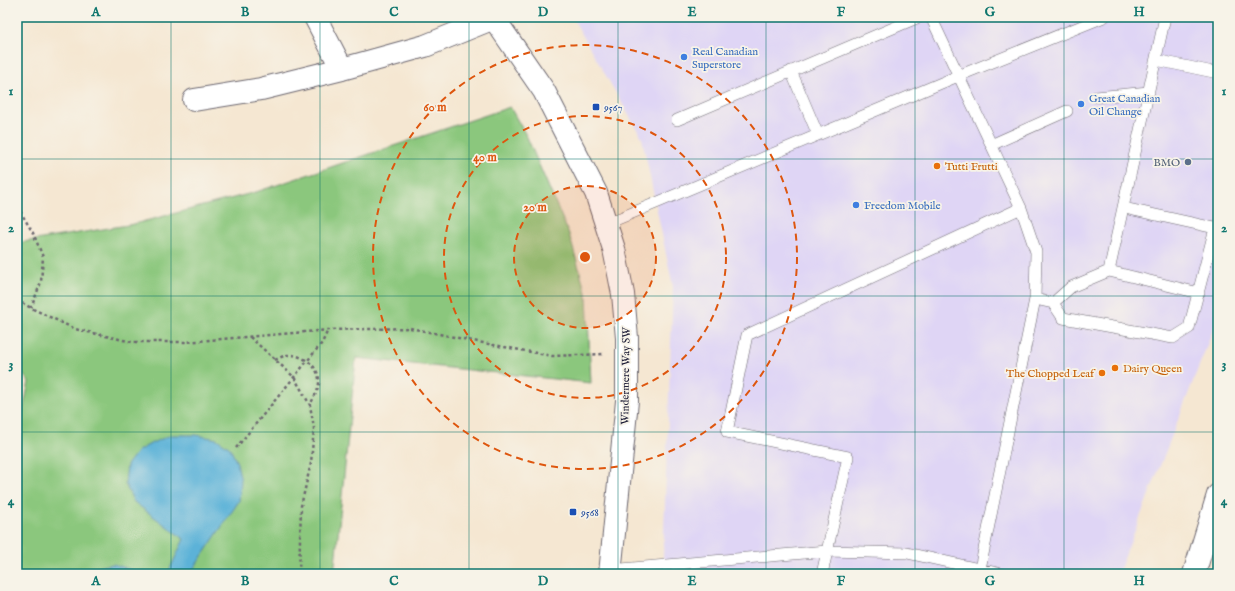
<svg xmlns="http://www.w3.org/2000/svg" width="1235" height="591" viewBox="0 0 1235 591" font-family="'IM FELL English',serif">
	<rect width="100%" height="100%" fill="#f7f3e8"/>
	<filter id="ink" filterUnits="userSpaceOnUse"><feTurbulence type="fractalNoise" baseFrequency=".025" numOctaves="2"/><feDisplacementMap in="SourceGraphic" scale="8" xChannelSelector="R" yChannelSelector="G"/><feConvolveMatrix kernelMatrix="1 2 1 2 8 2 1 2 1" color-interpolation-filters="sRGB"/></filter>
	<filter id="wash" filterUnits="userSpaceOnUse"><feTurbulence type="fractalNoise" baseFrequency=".012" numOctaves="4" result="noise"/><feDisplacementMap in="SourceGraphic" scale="16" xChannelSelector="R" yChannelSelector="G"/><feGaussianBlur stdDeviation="0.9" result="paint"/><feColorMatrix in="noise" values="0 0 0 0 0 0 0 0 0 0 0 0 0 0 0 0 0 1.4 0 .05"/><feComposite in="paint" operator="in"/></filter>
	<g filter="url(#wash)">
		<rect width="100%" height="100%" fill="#f5e7d2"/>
		<!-- built -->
		<path fill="#dfd5f5" d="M572 17H1218V317L1118 574H662L663 557 673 287 642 138Z"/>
		<!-- green -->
		<path fill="#8bc77d" stroke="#56745c" d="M510 107 527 137 569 234 587 296 591 383 356 358 334 574H17V438L29 382 17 367V243L134 224 256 192Z"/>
		<!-- water -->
		<path fill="#5bb2d8" stroke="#3e6a8a" d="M171 435H196L217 439 230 448 237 463 241 481 239 501 190 574H166L168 573 184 539 134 502 125 484 127 465 138 451 152 443Z
			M113 564 145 574H88L102 566Z"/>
	</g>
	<g filter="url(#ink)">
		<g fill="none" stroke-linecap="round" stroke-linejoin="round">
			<defs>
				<path id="lane" d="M931 17 1021 208 1036 252 1035 299 980 569
					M1156 60 1218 73
					M791 71 818 135
					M1096 97 1149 92
					M677 120 919 17
					M991 145 1067 111
					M1124 208 1215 228 1218 227
					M606 224 958 76 1104 17
					M1109 271 1199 293
					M1035 299 1053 303 1063 318 1173 338 1189 328 1215 228
					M1053 303 1071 287 1109 271 1165 17
					M610 570 827 551 907 553 1002 574
					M822 574 848 457 727 432 747 335 1021 208"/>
				<path id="street" d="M315 17 342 69
					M194 100 261 89 342 69 425 46 494 18"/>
				<path id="secondary" d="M493 17 544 91 596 193 614 249 623 294 627 338V401L610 574
					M1194 574 1218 495"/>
			</defs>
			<!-- lane casing -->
			<use href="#lane" stroke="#6c6770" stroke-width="12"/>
			<!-- street casing -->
			<use href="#street" stroke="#6c6770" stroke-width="24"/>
			<!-- secondary casing -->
			<use href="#secondary" stroke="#6c6770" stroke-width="24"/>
			<!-- path -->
			<path stroke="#6c6770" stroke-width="2.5" stroke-dasharray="3 3" stroke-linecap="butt" d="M17 206 33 233 43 257 41 282 31 308
				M17 300 31 308 75 329 132 342H187L328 330 410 328 478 342 552 356 605 354
				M250 337 294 377 310 405 314 428 311 463 301 506 299 574
				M275 360C279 358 283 356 287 355 301 354 317 364 319 379 320 388 314 397 310 405
				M236 448 322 343 328 330"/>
			<!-- lane -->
			<use href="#lane" stroke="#fff" stroke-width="11"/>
			<!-- street -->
			<use href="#street" stroke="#fff" stroke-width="22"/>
			<!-- secondary -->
			<use href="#secondary" stroke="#fff" stroke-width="22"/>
		</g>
	</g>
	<!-- grid -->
	<path fill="none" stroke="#0f766e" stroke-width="1" stroke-opacity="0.55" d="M171 17V574M320 17V574M469 17V574M618 17V574M766 17V574M915 17V574M1064 17V574M17 159H1218M17 296H1218M17 432H1218"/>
	<!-- distance rings -->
	<circle cx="585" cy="257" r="71" fill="#de560e" fill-opacity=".12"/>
	<g fill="none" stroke="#de560e" stroke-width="2" stroke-dasharray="7 5">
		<circle cx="585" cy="257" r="71"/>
		<circle cx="585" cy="257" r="141"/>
		<circle cx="585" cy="257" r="212"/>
	</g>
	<!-- markers -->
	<g fill="#3f7fe0" stroke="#f7f3e8" stroke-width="1.5">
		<circle cx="684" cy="57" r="4"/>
		<circle cx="1081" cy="104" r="4"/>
		<circle cx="856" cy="205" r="4"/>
	</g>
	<g fill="#1a4fb4" stroke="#f7f3e8" stroke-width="1.5">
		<rect x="592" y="103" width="8" height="8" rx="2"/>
		<rect x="569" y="508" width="8" height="8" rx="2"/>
	</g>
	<circle fill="#5c6f8a" stroke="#f7f3e8" stroke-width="1.5" cx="1188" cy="162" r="4"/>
	<g fill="#e8710a" stroke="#f7f3e8" stroke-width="1.5">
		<circle cx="937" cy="166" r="4"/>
		<circle cx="1115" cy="368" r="4"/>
		<circle cx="1102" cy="373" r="4"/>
	</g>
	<g text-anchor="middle" stroke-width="3.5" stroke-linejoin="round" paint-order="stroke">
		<!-- shop labels -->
		<g font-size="11" fill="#366cbe" stroke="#f7f3e8" text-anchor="start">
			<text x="692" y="55">Real Canadian<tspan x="692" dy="13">Superstore</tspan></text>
			<text x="1089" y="102">Great Canadian<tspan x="1089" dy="13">Oil Change</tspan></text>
			<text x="864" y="209">Freedom Mobile</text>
		</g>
		<!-- transit labels -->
		<g font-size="11" fill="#164399" stroke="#f7f3e8" text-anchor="start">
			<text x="604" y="111">9567</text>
			<text x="581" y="516">9568</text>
		</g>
		<!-- service labels -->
		<g font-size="11" fill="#4e5e75" stroke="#f7f3e8" text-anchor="end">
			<text x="1180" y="166">BMO</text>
		</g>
		<!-- food labels -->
		<g font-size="11" fill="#c56008" stroke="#f7f3e8" text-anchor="start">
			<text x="945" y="170">Tutti Frutti</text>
			<text x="1123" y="372">Dairy Queen</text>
			<text x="1094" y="377" text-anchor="end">The Chopped Leaf</text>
		</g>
		<!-- street labels -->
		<g font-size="11" fill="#22223b" stroke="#f7f3e8">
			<text transform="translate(625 376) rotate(-89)" y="4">Windermere Way SW</text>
		</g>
	</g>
	<circle cx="585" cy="257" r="6" fill="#de560e" stroke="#f7f3e8" stroke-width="2"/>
	<g font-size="12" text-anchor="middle" font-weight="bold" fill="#de560e" stroke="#f7f3e8" stroke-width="3.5" stroke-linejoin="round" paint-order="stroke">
		<text x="435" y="111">60 m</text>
		<text x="485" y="161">40 m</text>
		<text x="535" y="211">20 m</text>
	</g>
	<!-- margin -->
	<rect width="1235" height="591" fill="none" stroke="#f7f3e8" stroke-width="44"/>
	<rect x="22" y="22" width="1191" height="547" fill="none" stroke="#0f766e" stroke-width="1.5"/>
	<g font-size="13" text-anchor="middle" font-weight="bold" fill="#0f766e">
		<text x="96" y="16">A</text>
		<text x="245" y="16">B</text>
		<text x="394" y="16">C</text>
		<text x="543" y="16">D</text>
		<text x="692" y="16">E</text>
		<text x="841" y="16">F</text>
		<text x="990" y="16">G</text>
		<text x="1139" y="16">H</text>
		<text x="11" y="95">1</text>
		<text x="1224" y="95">1</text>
		<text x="11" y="232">2</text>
		<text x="1224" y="232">2</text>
		<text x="11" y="368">3</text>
		<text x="1224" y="368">3</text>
		<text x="11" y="505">4</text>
		<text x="1224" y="505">4</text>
		<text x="96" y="585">A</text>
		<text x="245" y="585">B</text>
		<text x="394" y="585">C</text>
		<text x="543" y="585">D</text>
		<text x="692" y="585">E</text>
		<text x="841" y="585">F</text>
		<text x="990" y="585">G</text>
		<text x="1139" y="585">H</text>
	</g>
</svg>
